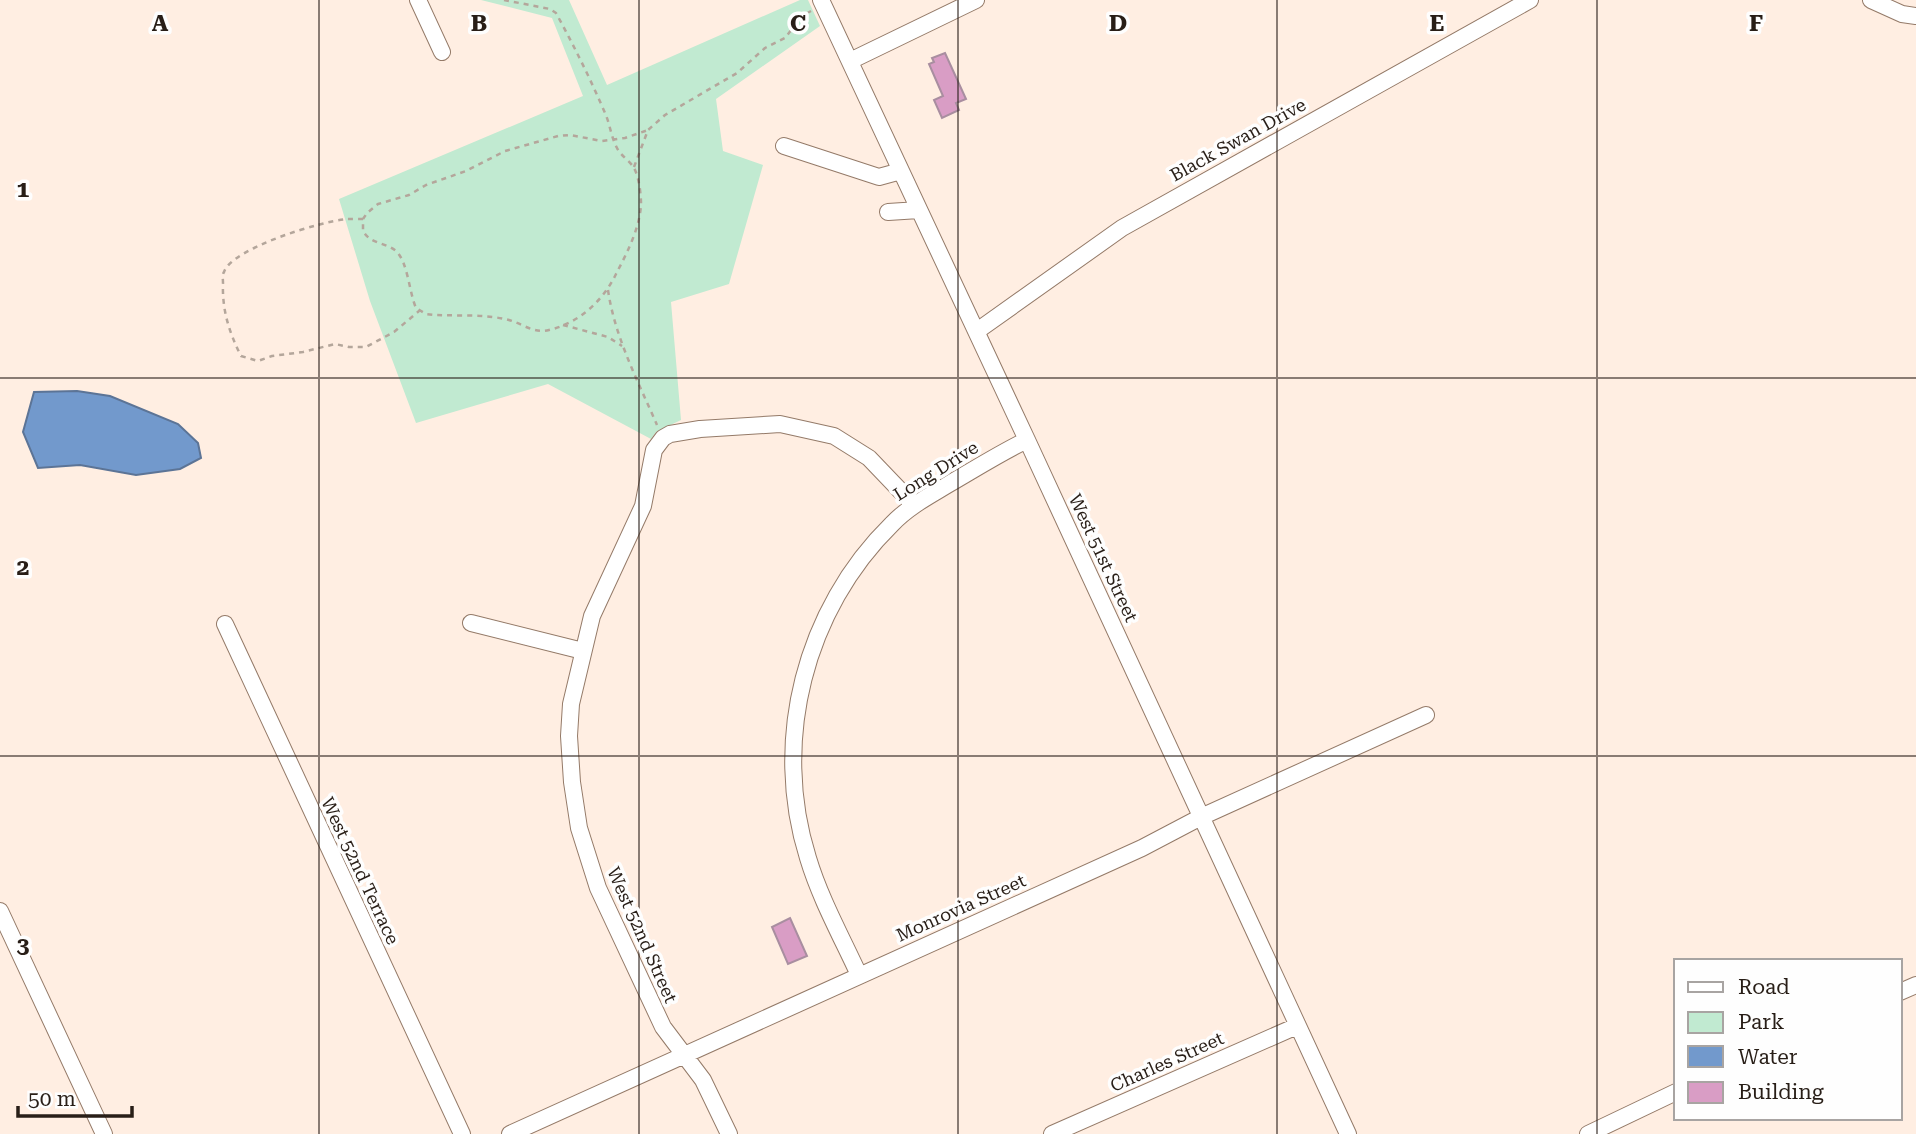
<svg xmlns="http://www.w3.org/2000/svg" width="1916" height="1134" viewBox="0 0 1916 1134" font-family="'Roboto Serif',serif">
	<rect width="100%" height="100%" fill="#ffeee2"/>
	<!-- green -->
	<path fill="#c1ead1" d="M481 0H569L607 85 800 0H808L820 26 716 99 723 151 763 165 729 284 671 302 681 420 656 432 651 439 548 384 416 423 370 301 339 199 583 96 552 18Z"/>
	<!-- water -->
	<path fill="#7299cc" stroke="#5c7496" stroke-width="2" d="M77 391 110 396 178 424 198 443 201 458 180 469 136 475 80 465 38 468 23 432 34 392Z"/>
	<!-- building -->
	<path fill="#d99dc5" stroke="#a98ea0" stroke-width="2" d="M945 53 966 99 956 103 959 110 942 118 934 100 943 96 929 64 934 62 932 58Z
		M790 918 807 956 788 964 772 927Z"/>
	<g fill="none" stroke-linecap="round" stroke-linejoin="round">
		<defs>
			<path id="minor" d="M418 0 442 52
				M821 0 1027 440 1348 1134
				M1871 0 1902 14 1916 16
				M850 61 976 0
				M784 146 879 177 901 171
				M888 212 919 210
				M977 331 1122 228 1530 0
				M471 623 583 651
				M225 624 462 1134
				M0 911 104 1134
				M859 975C841 936 820 898 808 858 771 741 805 609 892 524 908 507 929 496 949 484 975 469 1000 453 1027 440
				M1900 992 1916 985
				M510 1134 1142 848 1201 817 1426 715
				M729 1134 703 1080 663 1027 598 888 579 828 572 782 569 736 571 704 592 616 643 506 654 450 663 438 670 434 700 429 780 424 834 436 869 458 914 505
				M1052 1134 1297 1026
				M1588 1134 1676 1092"/>
		</defs>
		<!-- minor casing -->
		<use href="#minor" stroke="#947a68" stroke-width="18"/>
		<!-- path -->
		<path stroke="#b4a69b" stroke-width="2.5" stroke-dasharray="5 5" stroke-linecap="butt" d="M504 0 550 9 556 13C574 46 590 78 605 113 610 124 611 137 617 148 621 156 630 161 634 168 639 177 641 194 641 204 640 228 627 253 616 274 603 301 579 323 549 330 534 334 523 324 509 320 486 314 459 316 435 315L426 314 416 308C409 292 408 262 396 251 385 242 370 244 363 231V219L367 213 378 204 409 195 426 185 466 171 505 151 558 136 570 135 602 141 625 138 648 130
			M634 167 648 130 665 115 737 73 765 48 785 38 802 16 811 11
			M363 219C358 219 352 219 347 219 322 221 232 248 224 272 222 275 223 279 223 283 222 310 229 332 241 356L258 361 272 356 303 352 335 344 349 347H366L394 332 419 311
			M608 290C615 338 638 381 657 425
			M563 325 608 337 622 346"/>
		<!-- minor -->
		<use href="#minor" stroke="#fff" stroke-width="16"/>
	</g>
	<!-- grid -->
	<path fill="none" stroke="#281e17" stroke-width="2" stroke-opacity="0.55" d="M319 0V1134M639 0V1134M958 0V1134M1277 0V1134M1597 0V1134M0 378H1916M0 756H1916"/>
	<g text-anchor="middle" stroke-width="7" stroke-linejoin="round" paint-order="stroke">
		<!-- street labels -->
		<g font-size="18" fill="#281e17" stroke="#fefefe">
			<text transform="translate(1238 140) rotate(-29)" y="6">Black Swan Drive</text>
			<text transform="translate(936 471) rotate(-32)" y="6">Long Drive</text>
			<text transform="translate(1103 558) rotate(65)" y="6">West 51st Street</text>
			<text transform="translate(360 871) rotate(65)" y="6">West 52nd Terrace</text>
			<text transform="translate(961 908) rotate(-24)" y="6">Monrovia Street</text>
			<text transform="translate(642 935) rotate(66)" y="6">West 52nd Street</text>
			<text transform="translate(1167 1062) rotate(-24)" y="6">Charles Street</text>
		</g>
	</g>
	<g font-size="23" text-anchor="middle" font-weight="bold" fill="#281e17" stroke="#fefefe" stroke-width="7" stroke-linejoin="round" paint-order="stroke">
		<text x="160" y="31">A</text>
		<text x="479" y="31">B</text>
		<text x="798" y="31">C</text>
		<text x="1118" y="31">D</text>
		<text x="1437" y="31">E</text>
		<text x="1756" y="31">F</text>
		<text x="23" y="197">1</text>
		<text x="23" y="575">2</text>
		<text x="23" y="953">3</text>
	</g>
	<!-- legend -->
	<rect x="1674" y="959" width="228" height="161" fill="#fefefe" stroke="#a8a4a2" stroke-width="2"/>
	<rect x="1688" y="982" width="35" height="10" fill="#ffffff" stroke="#a8a4a2" stroke-width="2"/>
	<text x="1738" y="994" font-size="21" fill="#281e17">Road</text>
	<rect x="1688" y="1012" width="35" height="21" fill="#c1ead1" stroke="#a8a4a2" stroke-width="2"/>
	<text x="1738" y="1029" font-size="21" fill="#281e17">Park</text>
	<rect x="1688" y="1046" width="35" height="21" fill="#7299cc" stroke="#a8a4a2" stroke-width="2"/>
	<text x="1738" y="1064" font-size="21" fill="#281e17">Water</text>
	<rect x="1688" y="1082" width="35" height="21" fill="#d99dc5" stroke="#a8a4a2" stroke-width="2"/>
	<text x="1738" y="1099" font-size="21" fill="#281e17">Building</text>
	<!-- scale -->
	<path d="M18 1106v10h114v-10" fill="none" stroke="#281e17" stroke-width="3.5"/>
	<text x="28" y="1106" font-size="21" fill="#281e17" stroke="#fefefe" stroke-width="5" paint-order="stroke">50 m</text>
</svg>
